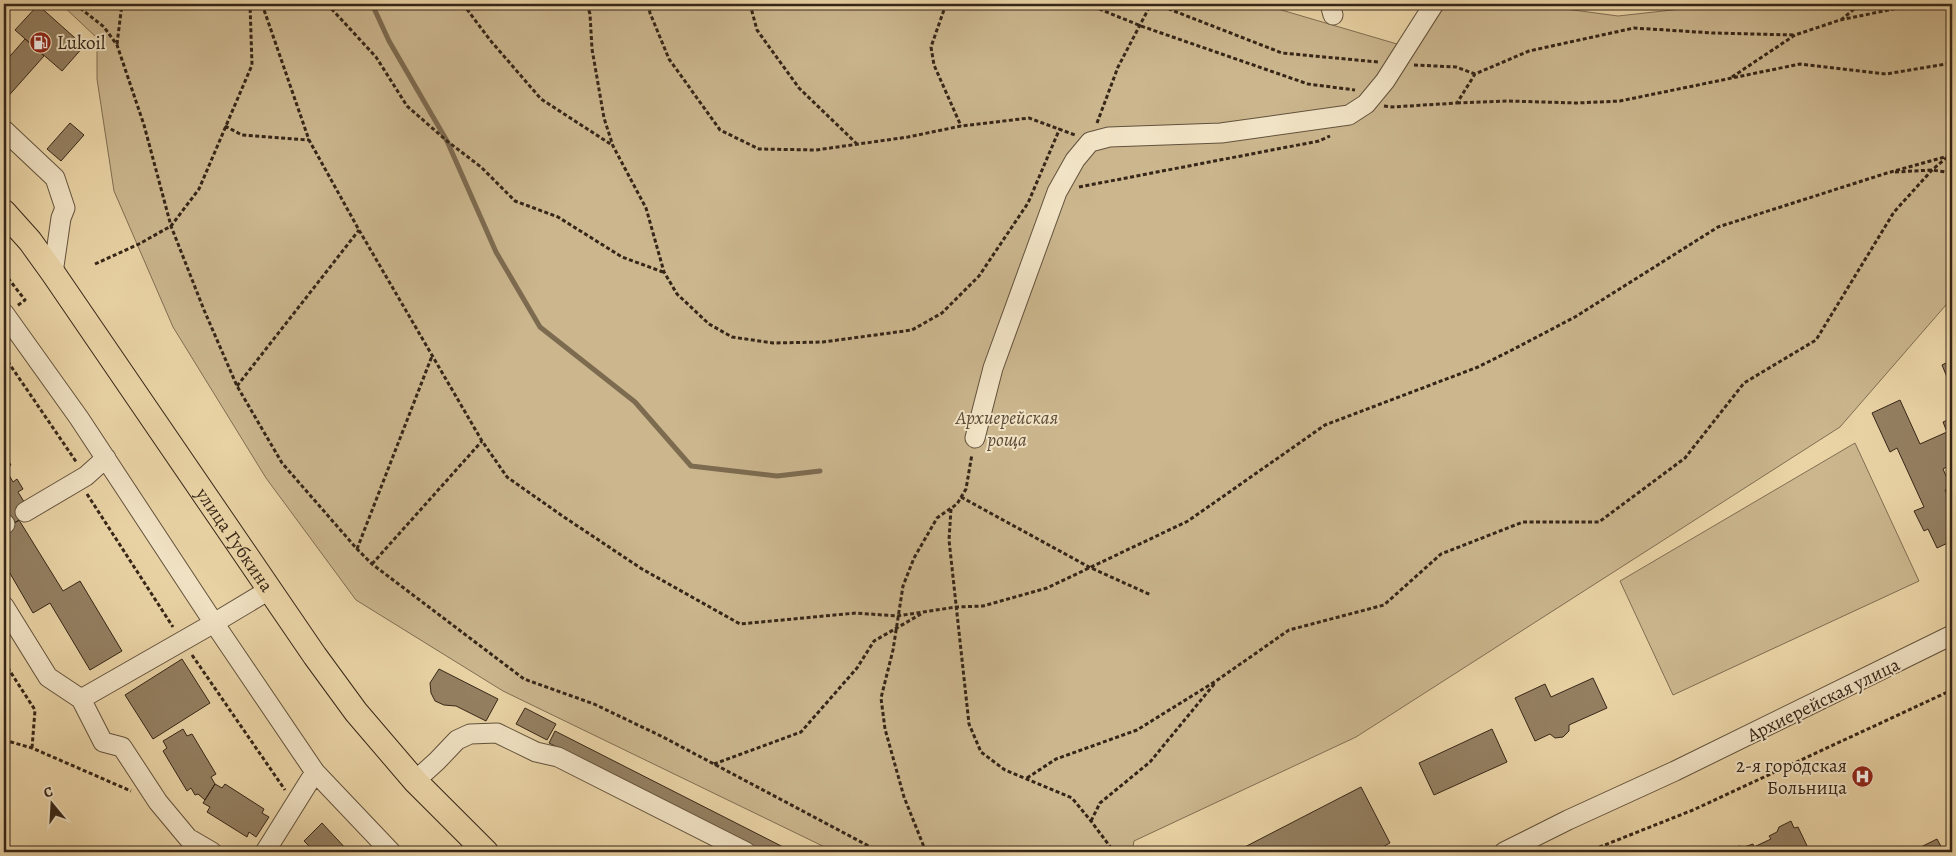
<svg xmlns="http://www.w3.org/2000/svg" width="1956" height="856" viewBox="0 0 1956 856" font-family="Alegreya,serif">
	<rect width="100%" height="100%" fill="#ead4a6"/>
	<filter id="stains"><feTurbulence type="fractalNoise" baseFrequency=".004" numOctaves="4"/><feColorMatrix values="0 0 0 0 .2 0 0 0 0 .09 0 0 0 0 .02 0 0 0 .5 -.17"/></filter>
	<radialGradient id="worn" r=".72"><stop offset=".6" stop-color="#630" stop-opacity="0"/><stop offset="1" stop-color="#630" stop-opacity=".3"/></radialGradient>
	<!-- green -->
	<path fill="#cbb68e" stroke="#806e53" d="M61 4H1261L1397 44 1427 4H1529L1618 16 1726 4H1952V298L1840 427 1356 737 1134 841 1132 852H835L503 691 356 600 266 478 173 327 114 191 97 79V38Z
		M1855 443 1919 581 1673 695 1620 581Z"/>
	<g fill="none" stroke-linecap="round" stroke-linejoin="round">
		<!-- stream -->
		<path stroke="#7d6b50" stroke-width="5" d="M372 4 389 41 447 141 496 252 540 327 635 402 691 466 777 476 820 471"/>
	</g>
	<!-- building -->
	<path fill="#948062" stroke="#362618" d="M38 5 84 46 62 71 15 30Z
		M25 39 44 56 4 101V63Z
		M70 123 84 135 61 161 47 149Z
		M1952 360V374L1947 377 1942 365Z
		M1900 400 1920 444 1947 432 1943 422 1952 418V464L1943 469 1951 487 1945 490 1952 505V541L1937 548 1928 529 1924 531 1914 511 1924 507 1897 448 1890 452 1872 413Z
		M4 441 9 451 4 453 11 465 5 468 13 482 17 479 23 489 18 492 26 505 27 516 7 527 4 522Z
		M19 520 63 591 80 581 122 651 90 670 50 603 33 613 4 563V529Z
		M182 659 210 703 153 739 125 695Z
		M439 669 498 699 486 721 456 706 444 705 435 701 431 693 430 683Z
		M1593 678 1607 708 1569 725V731L1563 737 1555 738 1550 734 1535 741 1515 698 1545 684 1551 697Z
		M525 708 556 724 547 740 516 724Z
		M183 729 187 736 192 734 216 774 211 777 215 784 205 800 198 794 195 795 191 788 187 791 163 751 167 748 163 741Z
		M1492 729 1507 762 1434 795 1419 763Z
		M555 731 793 852H763L549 743Z
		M215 784 222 788 225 784 264 809 262 813 269 817 256 837 249 832 247 837 207 812 210 807 203 803Z
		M1361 787 1390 843 1373 852H1235Z
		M1791 821 1794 828 1798 827 1810 852H1729L1739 846 1744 847 1753 844 1754 847 1771 839 1769 836 1777 832 1779 827Z
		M322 823 349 852H315L304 841Z
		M1937 839 1944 852H1911Z"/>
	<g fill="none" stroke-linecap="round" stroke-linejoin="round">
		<defs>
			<path id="minor" d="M1330 4 1333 15
				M4 130 55 178 65 208 61 218 53 273
				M4 313 79 418 214 623 315 772 391 852
				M975 438 993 368 1057 192 1075 160 1090 142 1109 137 1221 133 1349 115 1366 104 1385 81 1434 4
				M25 512 86 476 106 458
				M4 524H5
				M4 606 48 677 81 699 214 623 269 590
				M81 699 103 742 122 747 158 802 188 838 212 852
				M415 781 437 761 457 740 470 734 497 733 536 752 558 757 746 852
				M265 852 315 772
				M1504 852 1568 820 1675 771 1952 635"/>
			<g id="major">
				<path id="s1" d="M4 212 30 241 53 273 315 656 356 712 415 781 486 852"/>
			</g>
		</defs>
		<!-- minor casing -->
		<use href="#minor" stroke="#63523c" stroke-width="21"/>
		<!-- major casing -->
		<use href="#major" stroke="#362618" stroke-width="26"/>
		<!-- path -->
		<path stroke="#362618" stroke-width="3" stroke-dasharray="4 2.5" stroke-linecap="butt" d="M75 4 104 27 117 45 144 125 171 226 204 310 237 386 282 463 357 549 372 564 524 679 594 704 663 737 880 852
			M262 4 309 140 359 230 482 441 507 477 561 515 642 569 740 624 856 613 897 616 956 607 983 606 1047 588 1188 521 1325 425 1478 367 1512 350 1575 317 1718 227 1887 173 1952 155
			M327 4 376 57 407 106 447 141 481 167 515 201 558 217 622 257 663 272
			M463 4 490 40 541 99 612 145
			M587 4 590 14 592 49 604 118 613 146 646 208 664 272 677 294 709 324 732 337 773 343 823 342 912 330 942 313 979 276 1028 203 1060 128
			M648 4 650 13 669 59 720 130 759 149 816 150 908 137 961 126 1029 118 1075 135
			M750 4 757 30 799 88 857 144
			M946 4 931 47 934 65 961 126
			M1087 4 1141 26 1308 84 1355 90
			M1156 4 1282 53 1378 62
			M1841 20 1860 4
			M117 44 122 4
			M1414 65 1456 67 1475 74
			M1732 77 1795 35 1840 20 1903 7 1952 4
			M1457 103 1508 101 1577 103 1620 101 1800 64 1886 74 1952 63
			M1384 106 1392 107 1457 103 1475 74 1529 51 1634 28 1713 33 1795 35
			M1097 123 1118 67 1151 4
			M225 126 242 135 309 140
			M1895 172 1932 170 1952 173
			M1079 187 1319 141 1330 136
			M95 264 139 244 171 226 199 189 252 65 250 4
			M4 273 25 300 17 306
			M4 356 77 463
			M237 386 359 230
			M87 494 173 627
			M961 497 1089 567 1151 595
			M951 509 949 540 969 724 981 752 1005 770 1072 798 1091 821 1114 852
			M357 549 432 356
			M372 564 482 441
			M192 655 285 790
			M4 662 35 710 32 748
			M4 740 32 748 131 791
			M714 764 801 732 857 668 874 641 921 614
			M1027 778 1056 759 1137 730 1216 681 1289 630 1384 605 1441 554 1523 522H1599L1685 458 1744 383 1816 340 1894 212 1932 170 1952 153
			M1091 821 1100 803 1150 762 1215 683
			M926 852 904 797 885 729 881 698 893 650 903 586 914 558 937 518 957 504 966 489 972 454
			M1587 852 1693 810 1952 690"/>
		<!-- minor -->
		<use href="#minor" stroke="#f1e3c5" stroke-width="19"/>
		<!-- major -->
		<use href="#major" stroke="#ead4a6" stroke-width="24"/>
	</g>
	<!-- icons -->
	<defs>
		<symbol id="fuel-disc" viewBox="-11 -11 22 22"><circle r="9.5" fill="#8f2418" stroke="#f1e3c5"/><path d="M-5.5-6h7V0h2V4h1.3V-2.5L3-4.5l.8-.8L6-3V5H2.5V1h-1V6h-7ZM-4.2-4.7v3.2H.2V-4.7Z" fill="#fff"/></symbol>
		<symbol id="hospital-disc" viewBox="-11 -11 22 22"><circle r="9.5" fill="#8f2418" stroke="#f1e3c5"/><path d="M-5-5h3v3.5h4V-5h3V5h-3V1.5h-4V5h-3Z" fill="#fff"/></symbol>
	</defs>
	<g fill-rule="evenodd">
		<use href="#fuel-disc" x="28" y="30" width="25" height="25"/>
		<use href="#hospital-disc" x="1850" y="764" width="25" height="25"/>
	</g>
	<g text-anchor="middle" stroke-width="4" stroke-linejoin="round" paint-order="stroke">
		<!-- poi labels -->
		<g font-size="19" fill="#362618" stroke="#f1e3c5" text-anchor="start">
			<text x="57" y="49">Lukoil</text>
			<text x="1847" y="772" text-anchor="end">2-я городская<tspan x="1847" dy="22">Больница</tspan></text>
		</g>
		<!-- park labels -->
		<g font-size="19" font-style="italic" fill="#5b4a36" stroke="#f1e3c5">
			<text x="1007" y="424">Архиерейская<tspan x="1007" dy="22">роща</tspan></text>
		</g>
		<!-- street labels -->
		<g font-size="19" fill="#362618" stroke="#f1e3c5">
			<text dy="7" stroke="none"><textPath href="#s1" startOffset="401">улица Губкина</textPath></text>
			<text transform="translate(1823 699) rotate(-26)" y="7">Архиерейская улица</text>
		</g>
	</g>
	<!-- margin -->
	<rect width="1956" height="856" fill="none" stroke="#ead4a6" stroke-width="20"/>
	<rect x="5" y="5" width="1946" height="846" fill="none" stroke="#362618" stroke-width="2.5"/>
	<rect x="10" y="10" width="1936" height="836" fill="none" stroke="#362618"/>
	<!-- north arrow -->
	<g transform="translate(52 804) rotate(342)" stroke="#f1e3c5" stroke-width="4" paint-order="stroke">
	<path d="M0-4L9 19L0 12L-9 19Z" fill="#362618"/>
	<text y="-8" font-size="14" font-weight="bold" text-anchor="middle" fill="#362618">С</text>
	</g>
	<rect width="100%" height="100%" filter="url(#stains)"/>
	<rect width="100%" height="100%" fill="url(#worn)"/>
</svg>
